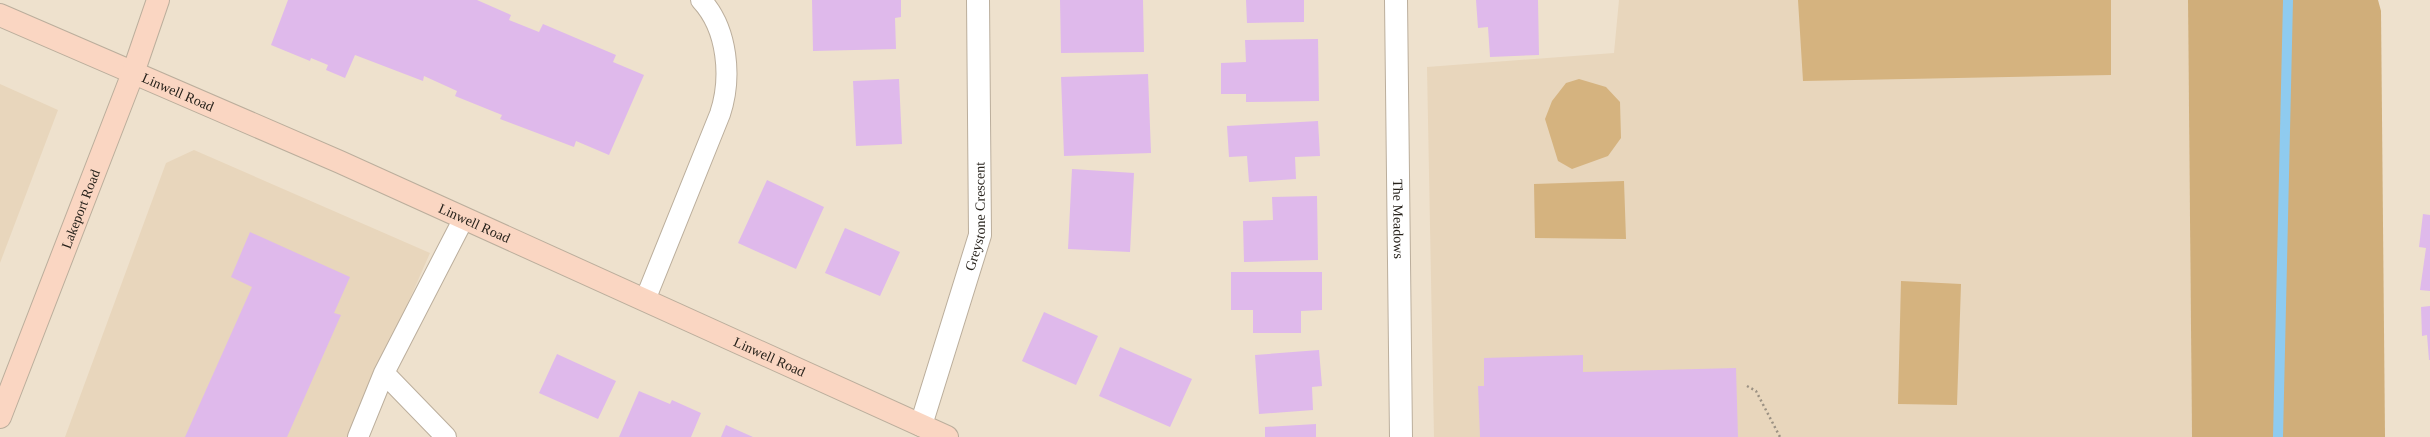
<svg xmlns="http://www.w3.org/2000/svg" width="2430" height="437" viewBox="0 0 2430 437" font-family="'Times New Roman',serif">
	<rect width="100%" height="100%" fill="#eee1cd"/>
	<!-- built -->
	<path fill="#e8d6bc" d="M1619 0H2188L2192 437H1434L1427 67 1614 53Z
		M0 84 58 110 0 263Z
		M194 150 430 253 349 437H65L166 163Z"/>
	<!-- green -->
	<path fill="#d5b37f" d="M1798 0H2111V75L1803 81Z
		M1579 79 1606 87 1620 102 1621 138 1608 156 1572 169 1558 161 1545 119 1552 101 1566 83Z
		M1624 181 1626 239 1535 238 1534 184Z
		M1901 281 1961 284 1957 405 1898 404Z"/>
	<!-- forest -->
	<path fill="#d0ae7a" d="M2188 0H2378L2381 11 2385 437H2192Z"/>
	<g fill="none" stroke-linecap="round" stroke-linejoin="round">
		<!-- stream -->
		<path stroke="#8fcbef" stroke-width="10" d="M2278 437 2288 0"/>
	</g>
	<!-- building -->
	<path fill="#dfb9eb" d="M288 0H477L511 15 509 20 539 32 543 24 616 55 613 62 644 75 609 155 576 141 574 147 500 119 502 115 455 96 457 91 424 76 423 81 355 55 345 78 326 70 328 65 311 58 310 61 271 45Z
		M812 0H901V17L895 18 896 49 813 51Z
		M1060 0H1143L1144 52 1061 53Z
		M1246 0H1304V22L1247 23Z
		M1476 0H1538L1539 55 1490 57 1488 27 1478 28Z
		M1318 39 1319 101 1246 102V94H1221V63L1246 62 1245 40Z
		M1148 74 1151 153 1064 156 1061 77Z
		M899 79 902 144 856 146 853 81Z
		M1318 121 1320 156 1295 157 1296 179 1249 182 1247 156 1229 157 1227 126Z
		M1072 169 1134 173 1130 252 1068 249Z
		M767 180 824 207 796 269 738 243Z
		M1317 196 1318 260 1244 262 1243 221 1273 220 1272 197Z
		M2423 214 2430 215V291L2420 290 2426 248 2419 247Z
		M845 228 900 252 880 296 825 273Z
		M250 232 350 277 334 313 341 315 287 437H185L252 287 231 277Z
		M1231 272H1322V310L1301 311V333H1253V310H1231Z
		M2430 306V360H2429L2427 335 2422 336 2421 307Z
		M1044 312 1098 336 1076 385 1022 361Z
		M1120 347 1192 379 1170 427 1099 396Z
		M1319 350 1322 386 1312 387 1313 410 1259 414 1255 355Z
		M557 354 616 381 598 419 539 393Z
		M1583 355V372L1736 368 1738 437H1480L1478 386H1484V358Z
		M639 391 670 404 672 400 701 413 691 437H619Z
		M1316 424V437H1265V427Z
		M726 425 753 437H721Z"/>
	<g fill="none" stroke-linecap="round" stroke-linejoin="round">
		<defs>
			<path id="service" d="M645 300 720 114C732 78 728 29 701 0
				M384 373 446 437
				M358 437 384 373 464 218"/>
			<g id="minor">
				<path id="s1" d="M1396 0 1401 437"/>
				<path id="s2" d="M921 425 980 235 978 0"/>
			</g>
			<g id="secondary">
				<path id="s3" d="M0 15 340 162 947 437"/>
				<path id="s4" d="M0 417 133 73 158 0"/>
			</g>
		</defs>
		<!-- service casing -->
		<use href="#service" stroke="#bbae9c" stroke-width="22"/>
		<!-- minor casing -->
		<use href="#minor" stroke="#bbae9c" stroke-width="24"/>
		<!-- secondary casing -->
		<use href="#secondary" stroke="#bbae9c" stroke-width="24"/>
		<!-- path -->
		<path stroke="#9b9183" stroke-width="2.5" stroke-dasharray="2 3" stroke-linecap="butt" d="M1747 386 1756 391 1780 437"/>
		<!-- service -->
		<use href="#service" stroke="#fff" stroke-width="20"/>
		<!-- minor -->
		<use href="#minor" stroke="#fff" stroke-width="22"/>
		<!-- secondary -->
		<use href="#secondary" stroke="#fad6c2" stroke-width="22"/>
	</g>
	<g text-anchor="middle" stroke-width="3" stroke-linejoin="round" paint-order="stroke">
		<!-- street labels -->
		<g font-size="14" fill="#27221b" stroke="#eee1cd">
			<text dy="5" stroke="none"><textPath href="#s3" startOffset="194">Linwell Road</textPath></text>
			<text dy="5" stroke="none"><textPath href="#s4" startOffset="223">Lakeport Road</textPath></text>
			<text dy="5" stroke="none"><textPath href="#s2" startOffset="217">Greystone Crescent</textPath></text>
			<text dy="5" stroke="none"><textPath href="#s1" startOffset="219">The Meadows</textPath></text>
			<text dy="5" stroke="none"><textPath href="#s3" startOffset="518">Linwell Road</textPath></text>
			<text dy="5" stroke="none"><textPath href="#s3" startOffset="842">Linwell Road</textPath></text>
		</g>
	</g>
</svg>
